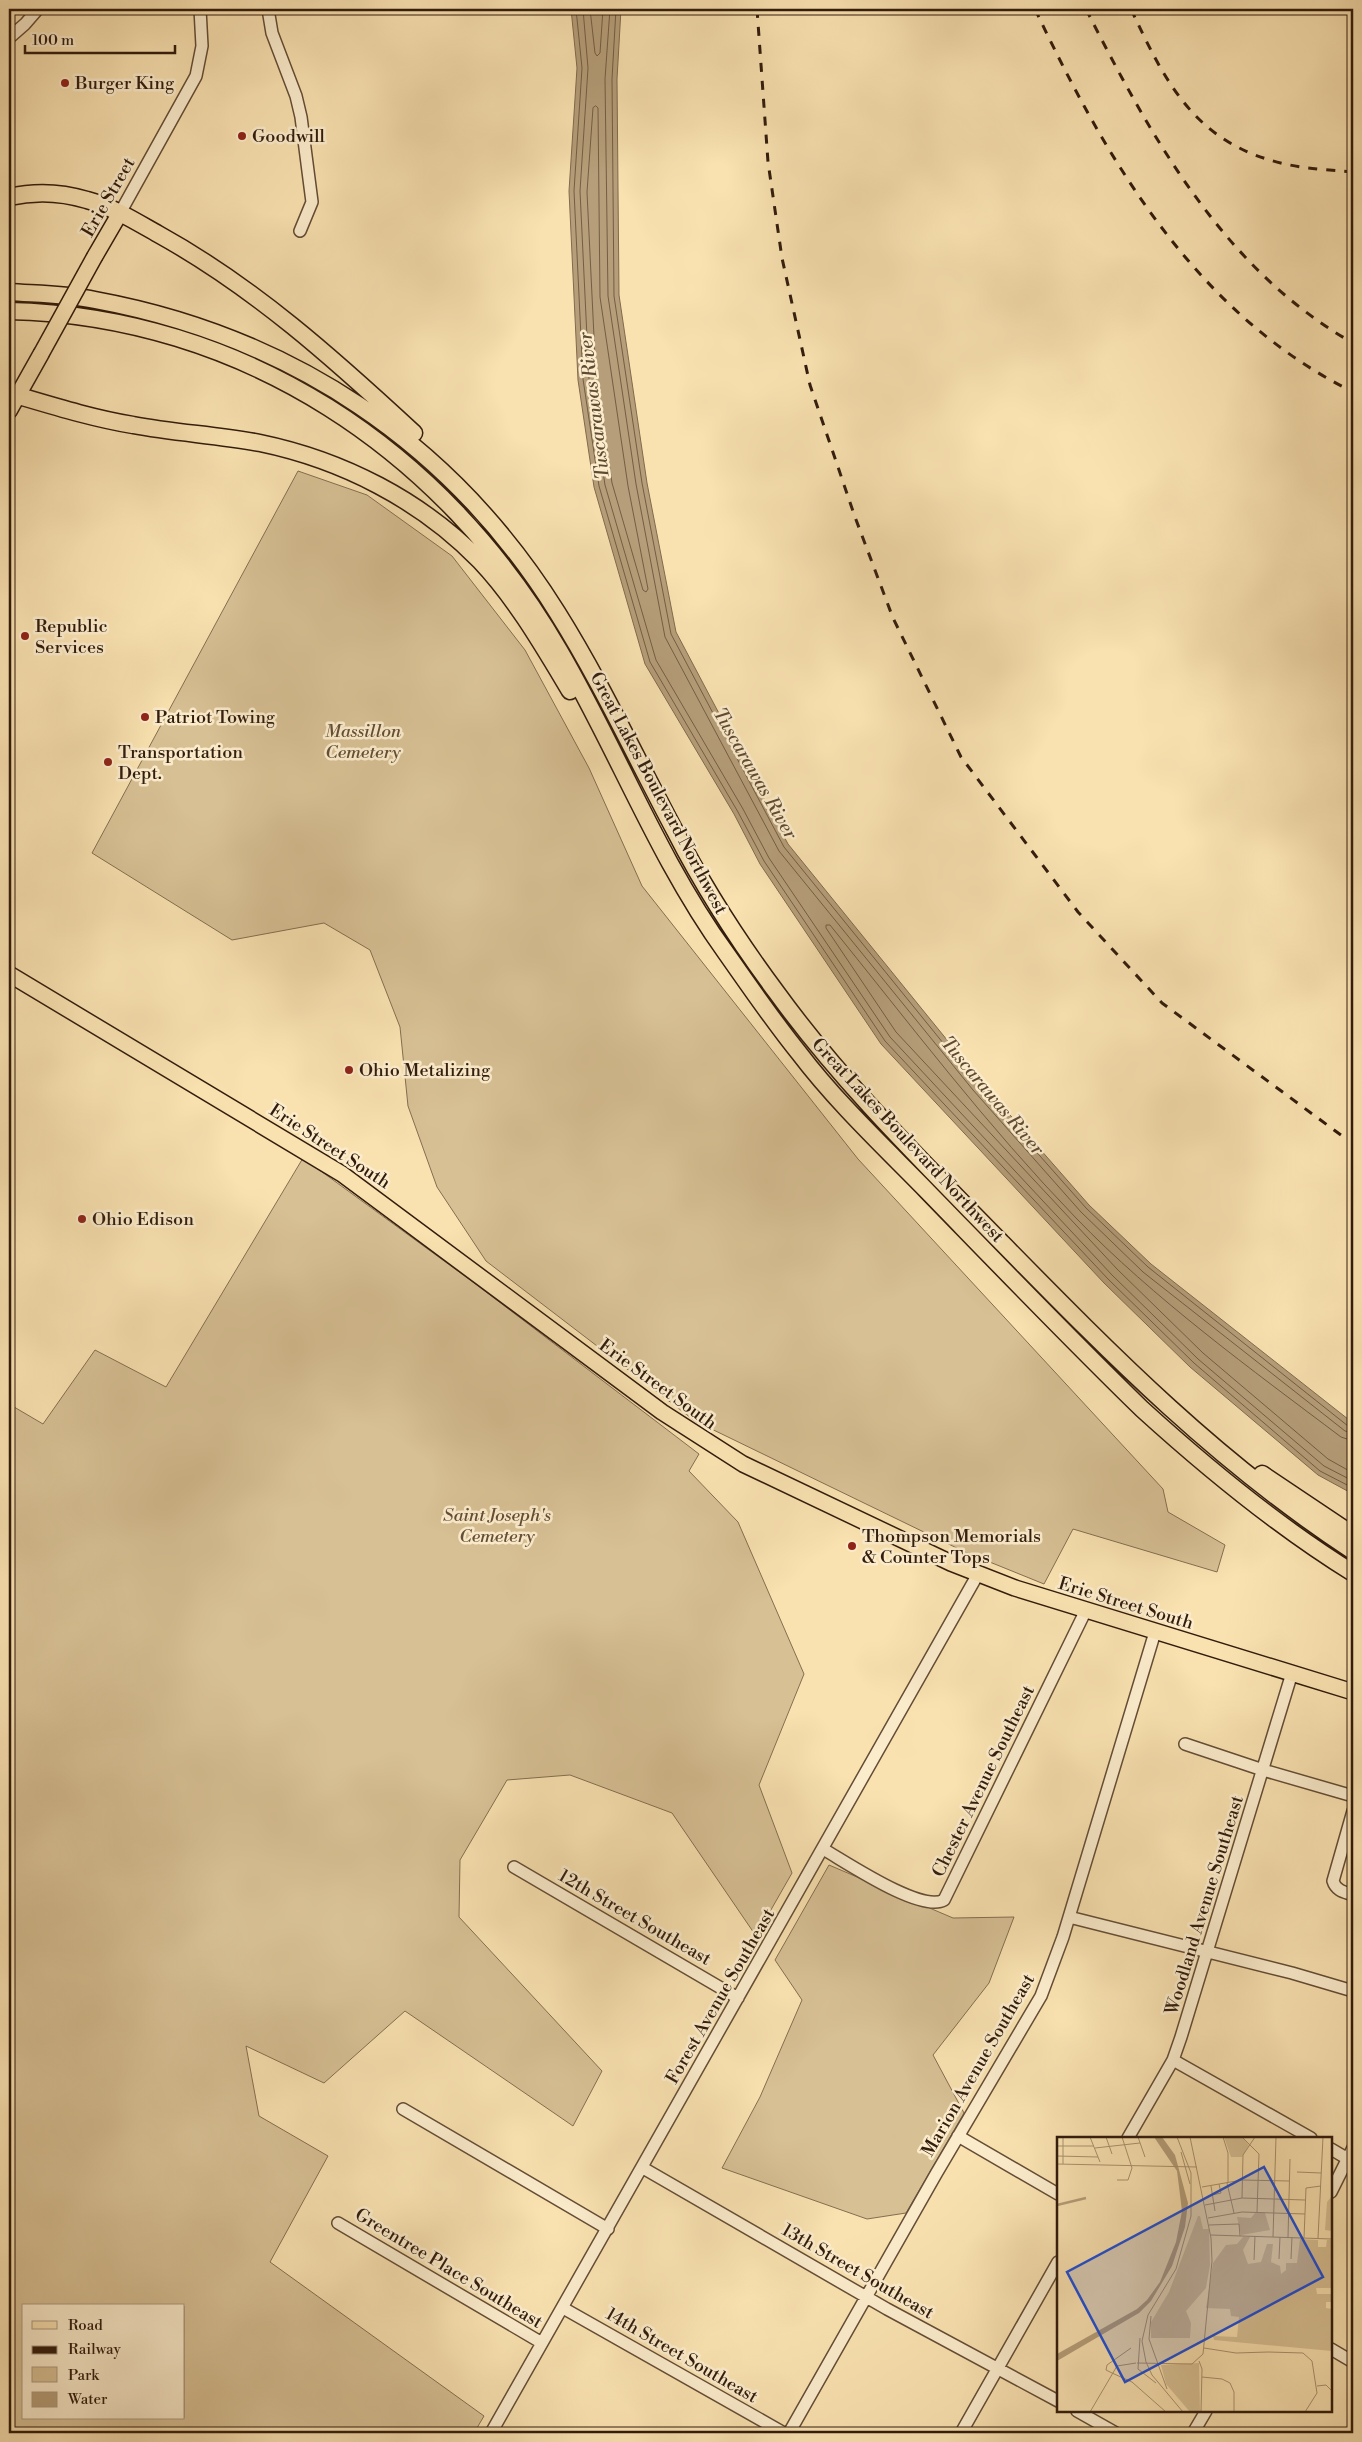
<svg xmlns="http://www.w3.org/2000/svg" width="1362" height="2442" viewBox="0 0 1362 2442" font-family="'Libre Bodoni',serif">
	<rect width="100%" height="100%" fill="#f9e1b0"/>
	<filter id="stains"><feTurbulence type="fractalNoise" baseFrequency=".004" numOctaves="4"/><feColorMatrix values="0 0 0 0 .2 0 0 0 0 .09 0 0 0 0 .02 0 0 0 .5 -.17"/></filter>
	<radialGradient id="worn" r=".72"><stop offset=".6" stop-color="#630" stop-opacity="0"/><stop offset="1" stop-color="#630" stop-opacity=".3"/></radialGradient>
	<!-- green -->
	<path fill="#d7c094" stroke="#846e50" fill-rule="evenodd" d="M298 471 367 495 452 556 525 650 589 768 642 886 858 1159 1163 1489 1168 1512 1225 1545 1217 1572 1073 1529 1044 1584 965 1552 695 1421 486 1261 437 1187 408 1106 400 1027 370 950 324 923 232 940 92 853Z
		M303 1158 477 1285 699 1454 689 1471 738 1522 804 1674 759 1785 792 1873 756 1936 672 1813 570 1775 507 1780 460 1860 459 1917 602 2071 573 2126 405 2011 324 2083 246 2046 259 2116 328 2156 270 2262 484 2416 474 2433H9V1404L43 1424 95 1350 166 1387ZM24 2306H184V2418H24Z
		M829 1865 953 1918 1014 1917 989 1983 933 2055 964 2113 906 2213 867 2219 722 2168 760 2097 802 2000 775 1960Z"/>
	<!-- water -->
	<path fill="#b59e79" stroke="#816a4e" d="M571 9H621L617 79 619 295 647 483 676 632 788 844 982 1083 1089 1205 1151 1264 1353 1423V1494L1318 1475 1190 1367 1104 1283 881 1044 760 864 734 814 645 664 594 487 578 380 569 191 577 68Z"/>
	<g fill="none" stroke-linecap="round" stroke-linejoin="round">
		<!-- shore -->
		<path stroke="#745d43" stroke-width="1" d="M576 9 582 68 574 191 583 379 599 486 650 662 738 812 764 861 885 1041 1108 1279 1194 1363 1320 1471 1353 1488
			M583 9 588 68 580 191 589 379 605 485 656 660 743 809 769 858 890 1037 1112 1275 1198 1359 1324 1466 1353 1481
			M590 9 595 53 597 56 600 53 603 9
			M610 9 605 79 608 296 636 484 665 637 779 851 973 1090 1081 1212 1143 1272 1345 1431 1353 1433
			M616 9 612 79 614 296 642 483 671 634 784 847 978 1086 1086 1208 1148 1267 1348 1426 1353 1427
			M596 106 598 108 600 297 628 486 648 589 646 592 643 590 612 483 596 378 587 192 593 108Z
			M1353 1441 1341 1437C1252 1370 1153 1298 1076 1218 987 1126 910 1024 830 925H826V928L896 1032 1117 1269 1203 1353 1328 1459 1353 1473"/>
		<defs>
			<path id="minor" d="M268 9 272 33 296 96 301 117 312 202 300 231
				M9 38 25 24 38 9
				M120 213 196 76 202 46 200 9
				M1185 1744 1263 1770 1353 1796
				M1353 1811 1333 1881C1336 1891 1345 1892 1353 1895
				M823 1849C846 1862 921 1913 944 1900L1086 1610
				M514 1867 738 1998
				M1069 1917 1292 1973 1353 1991
				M1173 2060 1311 2138
				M403 2109 608 2229
				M958 2136 1058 2194
				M1128 2138 1173 2060 1181 2037 1292 1673
				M1331 2149 1353 2162
				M643 2168 887 2309 1058 2401
				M1331 2192 1353 2148
				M338 2223 542 2343
				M563 2308 784 2433
				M1331 2349 1353 2362
				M1077 2411 1116 2433
				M491 2433 978 1574
				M789 2433 936 2174 1041 1996 1063 1937 1155 1632
				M961 2433 1058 2262
				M1193 2433 1206 2411"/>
			<path id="major" d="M95 256 120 213
				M9 411 41 354
				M9 974 342 1174 662 1412 743 1464 951 1563 1015 1588 1353 1692"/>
			<path id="highway" d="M9 197C35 191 61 192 87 200 113 207 135 221 158 234 254 287 334 359 414 433
				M9 292C37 294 66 294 95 300 290 336 451 442 557 612 601 682 636 758 675 831 704 888 739 942 777 993 843 1084 923 1162 1001 1242 1114 1357 1217 1462 1353 1551
				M9 311C242 316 444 450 559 650 617 749 658 859 726 953 750 987 773 1021 799 1053 837 1103 884 1147 928 1192 999 1265 1069 1338 1142 1409 1208 1469 1277 1526 1353 1573
				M9 393C50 405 91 418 133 425 175 433 218 435 260 443 342 460 421 500 480 561 516 599 543 646 570 691
				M1262 1474 1353 1535"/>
		</defs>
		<!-- minor casing -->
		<use href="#minor" stroke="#644d36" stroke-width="14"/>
		<!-- major casing -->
		<use href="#major" stroke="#321c0d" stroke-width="18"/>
		<!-- highway casing -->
		<use href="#highway" stroke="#321c0d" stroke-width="19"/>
		<!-- minor -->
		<use href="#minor" stroke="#fbeccc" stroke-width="11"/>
		<!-- major -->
		<use href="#major" stroke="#f9e1b0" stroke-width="15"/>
		<!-- highway -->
		<use href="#highway" stroke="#f9e1b0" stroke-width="16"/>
		<!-- rail -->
		<path stroke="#321c0d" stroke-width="3" stroke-dasharray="9 9" stroke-linecap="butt" d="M757 9 768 162 782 258 810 385 855 517 893 618 961 757 1078 912 1162 1003 1353 1144
			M1035 9C1107 161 1196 314 1353 392
			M1086 9C1151 137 1224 270 1353 343
			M1131 9C1166 84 1196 144 1285 164 1307 169 1331 170 1353 172"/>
		<defs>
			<path id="major-bridge" d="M41 354 95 256"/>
		</defs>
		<!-- major-bridge casing -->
		<use href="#major-bridge" stroke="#321c0d" stroke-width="18" stroke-linecap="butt"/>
		<!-- major-bridge -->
		<use href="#major-bridge" stroke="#f9e1b0" stroke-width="15"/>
	</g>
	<!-- markers -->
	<g fill="#8f2418" stroke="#fbeccc" stroke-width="2">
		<circle cx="65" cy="83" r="5"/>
		<circle cx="242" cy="136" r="5"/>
		<circle cx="25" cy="636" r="5"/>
		<circle cx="145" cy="717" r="5"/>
		<circle cx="108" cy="762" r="5"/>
		<circle cx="349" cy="1070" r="5"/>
		<circle cx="82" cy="1219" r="5"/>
		<circle cx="852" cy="1546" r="5"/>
	</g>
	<g text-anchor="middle" stroke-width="5" stroke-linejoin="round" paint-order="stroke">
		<!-- poi labels -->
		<g font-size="18" fill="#321c0d" stroke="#fbeccc" text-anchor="start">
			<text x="75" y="89">Burger King</text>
			<text x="252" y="142">Goodwill</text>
			<text x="35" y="632">Republic<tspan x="35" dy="21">Services</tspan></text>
			<text x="155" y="723">Patriot Towing</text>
			<text x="118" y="758">Transportation<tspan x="118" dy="21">Dept.</tspan></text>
			<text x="359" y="1076">Ohio Metalizing</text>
			<text x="92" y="1225">Ohio Edison</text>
			<text x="862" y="1542">Thompson Memorials<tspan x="862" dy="21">&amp; Counter Tops</tspan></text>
		</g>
		<!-- street labels -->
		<g font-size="18" fill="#321c0d" stroke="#fbeccc">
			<text transform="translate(108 197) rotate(-60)" y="6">Erie Street</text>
			<text transform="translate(659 793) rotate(62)" y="6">Great Lakes Boulevard Northwest</text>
			<text transform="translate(908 1140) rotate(47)" y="6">Great Lakes Boulevard Northwest</text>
			<text transform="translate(330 1146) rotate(33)" y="6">Erie Street South</text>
			<text transform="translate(658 1384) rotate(36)" y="6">Erie Street South</text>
			<text transform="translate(1126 1603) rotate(17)" y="6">Erie Street South</text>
			<text transform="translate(983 1781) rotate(-64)" y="6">Chester Avenue Southeast</text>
			<text transform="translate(1204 1905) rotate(-73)" y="6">Woodland Avenue Southeast</text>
			<text transform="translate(635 1917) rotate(30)" y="6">12th Street Southeast</text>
			<text transform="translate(720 1996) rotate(-60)" y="6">Forest Avenue Southeast</text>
			<text transform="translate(978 2065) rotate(-60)" y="6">Marion Avenue Southeast</text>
			<text transform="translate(449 2268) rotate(31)" y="6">Greentree Place Southeast</text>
			<text transform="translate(858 2271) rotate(30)" y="6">13th Street Southeast</text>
			<text transform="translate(682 2355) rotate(30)" y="6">14th Street Southeast</text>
		</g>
		<!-- park labels -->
		<g font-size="18" font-style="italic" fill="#644d36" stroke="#fbeccc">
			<text x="363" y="737">Massillon<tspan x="363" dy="21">Cemetery</tspan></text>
			<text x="497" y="1521">Saint Joseph's<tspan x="497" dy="21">Cemetery</tspan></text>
		</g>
		<!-- water labels -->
		<g font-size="19" font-style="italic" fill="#604a33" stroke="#fbeccc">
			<text transform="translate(593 406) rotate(-97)" y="7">Tuscarawas River</text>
			<text transform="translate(756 773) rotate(60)" y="7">Tuscarawas River</text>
			<text transform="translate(993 1095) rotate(50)" y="7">Tuscarawas River</text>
		</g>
	</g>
	<!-- overview -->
	<g transform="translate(1057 2137)">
		<rect width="275" height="275" fill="#f9e1b0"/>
		<path d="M167 0H185L192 8 185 20H174ZM275 59V94L268 93 270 65ZM198 76H208L213 93 184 98 180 80 194 81ZM141 79H143L146 92H152L153 128 149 151 129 174 134 186 133 201H94V185L112 155ZM186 100H193L186 113 191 127 204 125 210 107H216L214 125 223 129 224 137 229 133V126H240L243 102 261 103V110H269L270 103H275V151H259L260 157H274V165H269V171L275 172V214L157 203 156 199 180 200 182 180 174 179 173 172 149 171 156 126 169 108 180 107ZM142 226 143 275H133L109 247 104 228Z" fill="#d7c094"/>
		<path d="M97 0H105L118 18 131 66 128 90 115 129 94 164 82 176 0 224V217L80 172 90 163 103 145 119 105 125 74 120 34Z" fill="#b59e79"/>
		<path fill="none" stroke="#b59e79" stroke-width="2.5" d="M0 68 29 61"/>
		<path fill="none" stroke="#a9926f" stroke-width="1" d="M6 0V27M33 0 43 25M49 0 55 17M81 0 88 20M120 0 134 36V79L119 132 91 178 85 204 89 225 95 238 126 275M166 0 171 16V45M185 0 202 17 200 75M0 9H37M38 11 83 6M124 15 133 47M0 19 41 20M0 27 140 30M240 35 264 36M60 43H71L75 31 65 0M170 46 177 76M154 49 158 74M145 50 185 43 232 44M155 58 164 56 162 47M185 61 186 18 198 0M148 68 185 61 248 63M151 81 185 75 248 77M152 88 182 87 183 99M154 98 275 102M216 100 219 0M231 100 233 22M247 101 249 51 264 49M261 101 266 0M222 122 223 100M234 122 235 100M197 123 198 99M94 179 92 202 110 252M83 201 81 232 99 246M147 211 179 216 211 215M211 215 246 216 255 224 260 256 248 275M142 224 145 232 144 275M80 226 135 227 146 217 155 124 154 101 133 0M55 236 75 245 109 275M55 236 49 233 50 228 74 211M145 240 165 242 173 246 177 255V275M260 249 269 248 275 254M33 275 60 229 79 226"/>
		<path fill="#1d4ed8" fill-opacity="0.15" stroke="#1d4ed8" stroke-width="2.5" d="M207 30 266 140 68 245 10 135Z"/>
		<rect width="275" height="275" fill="none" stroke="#321c0d" stroke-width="2.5"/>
	</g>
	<!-- margin -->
	<rect width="1362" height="2442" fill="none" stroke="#f9e1b0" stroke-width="30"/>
	<rect x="10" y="10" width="1342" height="2422" fill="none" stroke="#321c0d" stroke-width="2.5"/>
	<rect x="15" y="15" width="1332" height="2412" fill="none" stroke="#321c0d"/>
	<!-- legend -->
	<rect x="22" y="2304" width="162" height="115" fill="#fbeccc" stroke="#ab9980"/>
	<rect x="32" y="2321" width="25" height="8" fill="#f9e1b0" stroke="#ab9980"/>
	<text x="68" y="2330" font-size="15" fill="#321c0d">Road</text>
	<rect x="32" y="2346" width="25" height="8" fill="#321c0d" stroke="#ab9980"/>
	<text x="68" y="2354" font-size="15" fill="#321c0d">Railway</text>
	<rect x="32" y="2367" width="25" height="15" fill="#d7c094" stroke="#ab9980"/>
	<text x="68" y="2380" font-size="15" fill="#321c0d">Park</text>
	<rect x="32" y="2392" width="25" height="15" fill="#b59e79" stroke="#ab9980"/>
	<text x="68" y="2404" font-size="15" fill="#321c0d">Water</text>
	<!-- scale -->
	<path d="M25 45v8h150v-8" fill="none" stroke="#321c0d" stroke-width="2.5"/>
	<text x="32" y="45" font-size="15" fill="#321c0d" stroke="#fbeccc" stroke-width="4" paint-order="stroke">100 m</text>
	<rect width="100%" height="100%" filter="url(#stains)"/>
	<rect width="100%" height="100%" fill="url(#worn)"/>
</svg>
